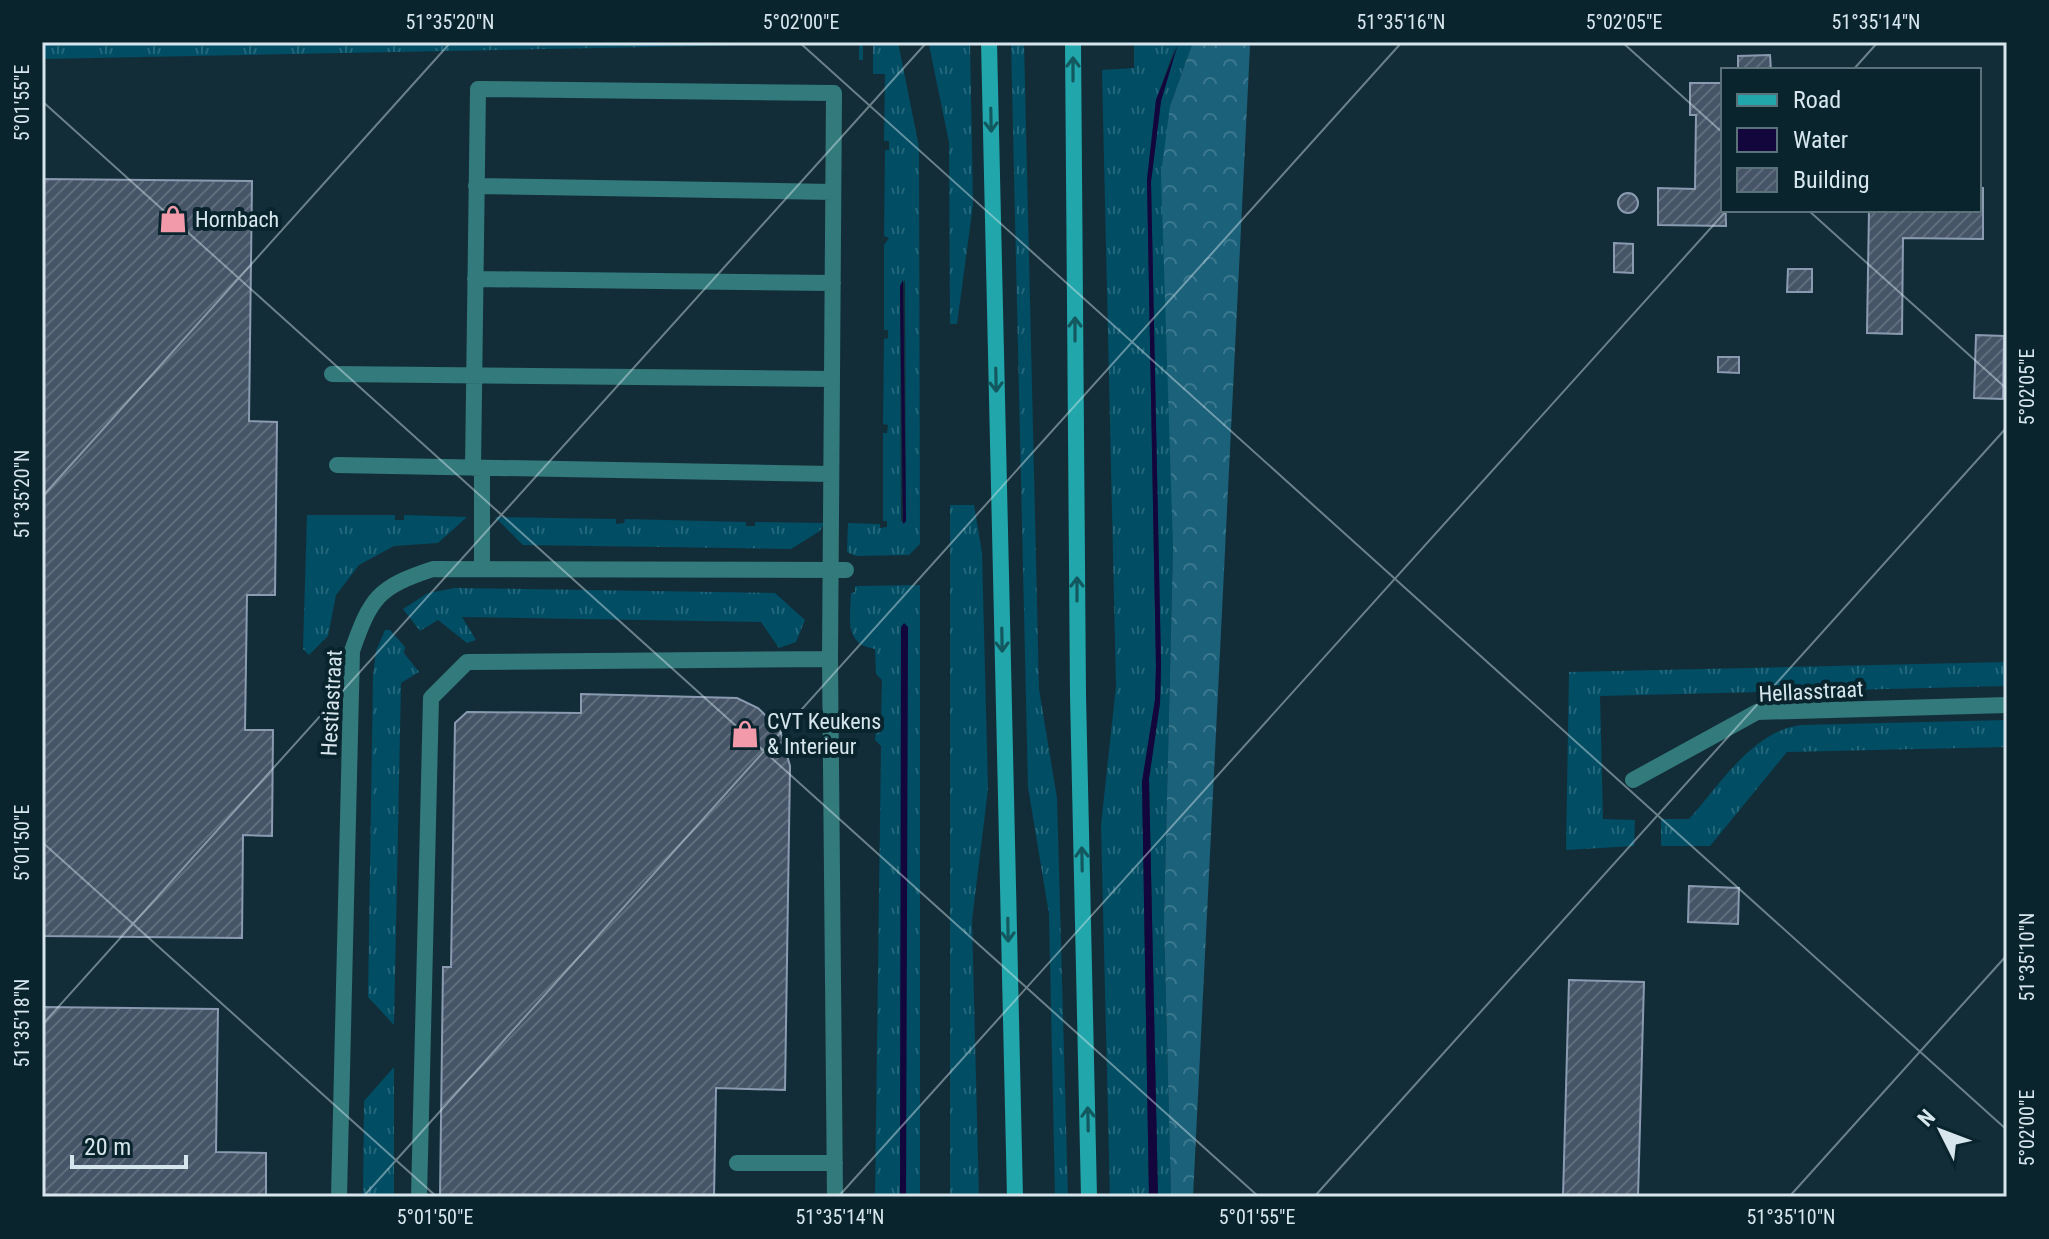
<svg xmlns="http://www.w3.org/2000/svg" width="2049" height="1239" viewBox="0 0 2049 1239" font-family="'Roboto Condensed',sans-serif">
	<defs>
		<pattern id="grass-tufts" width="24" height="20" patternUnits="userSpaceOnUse" patternTransform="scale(2)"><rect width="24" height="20" fill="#004d64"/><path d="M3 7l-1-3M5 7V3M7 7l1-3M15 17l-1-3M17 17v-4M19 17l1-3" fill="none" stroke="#24677a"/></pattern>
		<pattern id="forest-crowns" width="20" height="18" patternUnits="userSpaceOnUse" patternTransform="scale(2)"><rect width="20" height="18" fill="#1b617a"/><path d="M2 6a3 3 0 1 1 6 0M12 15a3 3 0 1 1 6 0" fill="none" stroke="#3b788d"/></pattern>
		<pattern id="building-hatch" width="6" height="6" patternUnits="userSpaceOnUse" patternTransform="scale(2)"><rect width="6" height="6" fill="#455467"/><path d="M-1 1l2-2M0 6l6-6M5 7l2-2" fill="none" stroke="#5f6d7d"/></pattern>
	</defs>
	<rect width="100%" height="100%" fill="#132d38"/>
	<!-- grass -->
	<path fill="url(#grass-tufts)" fill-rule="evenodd" d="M42 42H863V60H859V43L42 59Z
		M873 42H898L919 147 920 544 909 555 856 556 847 552 848 523 880 524V528L887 527V521H883V433H887L888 425 883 424 884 339 888 338V330H884V245L889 238 884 236 885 150H889V141H884L885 74H873ZM905 280 906 521 905 523 901 521 900 287Z
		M939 42H970L973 205 957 324H950L949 142 929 45Z
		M1011 42H1024L1039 689 1057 798 1068 1197H1055L1049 914 1028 787Z
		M1134 42H1193L1170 106 1173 547 1164 921 1171 1197H1158L1149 779 1160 703 1161 665 1151 182 1161 101 1176 45 1156 100 1147 180 1156 666 1155 700 1142 782 1149 1197H1110L1101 825 1116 686 1102 70 1134 68Z
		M950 505H974L982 553 988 789 972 920 979 1197H950Z
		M307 515H395V520H404V515L467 517 438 543 394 546 359 565 336 595 328 636 309 655 303 649Z
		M495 517 616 519V524L624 523 625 519 746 522V526H755V522L824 523 820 531 791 549 523 545Z
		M920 585V1197H906L902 625 900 1197H875L881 746 875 740 876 729 881 723 882 680 876 674 875 649C844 645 850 618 851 593L855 592V586Z
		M455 588 775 593 805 620 796 642 779 648 761 622 462 617 476 640 467 643 438 620 420 631 403 609 428 593Z
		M385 630H390L405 647 404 653 419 672 401 683 394 1025 368 997 373 675 376 651Z
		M2007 662V686L1600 696 1603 819 1635 820 1634 846 1566 850 1569 672Z
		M2007 720V747L1787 752 1710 846H1661V819H1689C1720 785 1753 730 1802 725Z
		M394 1067V1197H363L364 1101Z"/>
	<!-- forest -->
	<path fill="url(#forest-crowns)" d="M1193 42H1245L1250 46 1193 1197H1171L1164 921 1173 547 1161 174 1170 106Z"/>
	<!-- water -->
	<path fill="#12063d" d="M1178 44 1161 101 1151 182 1161 665 1160 703 1149 779 1158 1197H1149L1142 782 1155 700 1156 666 1147 180 1156 100Z
		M903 280 906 521 903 524 900 286Z
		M904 623 908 627 906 1197H900L901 627Z"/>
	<!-- building -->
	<path fill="url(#building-hatch)" stroke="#8a9bb1" stroke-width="2" d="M1770 55 1771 70H1738V56Z
		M1690 83H1723L1726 226 1658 225V188L1695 189 1696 115H1690Z
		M42 179 252 181 249 421 277 422 275 595H247L245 730H273L272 836 243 835 242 938 42 936Z
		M1979 187 1983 188V239L1903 238 1902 334 1867 333 1869 210H1979Z
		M1618 203a10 10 0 1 1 20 0a10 10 0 1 1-20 0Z
		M1614 243 1633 244V273L1614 272Z
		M1788 269H1812V292H1787Z
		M1976 335 2004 336 2003 399 1974 398Z
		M1718 357H1739V373L1718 372Z
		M581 694 737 698 758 708 780 730 790 766 785 1090 716 1088 714 1197H440L443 967H451L455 723 467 712 581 713Z
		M1689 886 1739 888 1738 924 1688 922Z
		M1569 980 1644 982 1638 1197H1563Z
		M42 1007 218 1009 216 1152 266 1153V1197H42Z"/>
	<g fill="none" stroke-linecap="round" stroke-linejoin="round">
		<!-- service -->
		<path stroke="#337a7c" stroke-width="16" d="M476 186 833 192
			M475 279 833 283
			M332 374 832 379
			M337 465 831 474
			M473 468 478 89 834 93 830 659 835 1197
			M482 569V468
			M1633 780 1757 712 2007 705
			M737 1163H835
			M419 1197 431 698 467 662 830 659"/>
		<!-- minor -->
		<path stroke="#337a7c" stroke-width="16" d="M339 1197 352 651C371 597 378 587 433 569L846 570"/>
		<!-- secondary -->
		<path stroke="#21a7ab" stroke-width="16" d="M989 42 1015 1197
			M1073 42 1078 695 1089 1197"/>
	</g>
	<!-- one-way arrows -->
	<defs><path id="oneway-shaft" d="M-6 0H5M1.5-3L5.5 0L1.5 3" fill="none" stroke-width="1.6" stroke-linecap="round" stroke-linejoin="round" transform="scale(2)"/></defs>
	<g stroke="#13585f">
		<use href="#oneway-shaft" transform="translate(1073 69) rotate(-90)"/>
		<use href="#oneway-shaft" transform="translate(991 120) rotate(89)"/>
		<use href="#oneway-shaft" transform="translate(1075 329) rotate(-90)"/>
		<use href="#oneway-shaft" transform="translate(996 380) rotate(89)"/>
		<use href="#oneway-shaft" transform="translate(1077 589) rotate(-90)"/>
		<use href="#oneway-shaft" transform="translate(1002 640) rotate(89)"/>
		<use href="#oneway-shaft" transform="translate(1082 859) rotate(-91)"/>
		<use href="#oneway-shaft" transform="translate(1008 930) rotate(89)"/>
		<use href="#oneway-shaft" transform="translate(1088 1119) rotate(-91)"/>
	</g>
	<!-- ticks -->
	<path fill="none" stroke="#d7e6ed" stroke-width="2" stroke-opacity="0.45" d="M799 42 2007 1130M1622 42 1723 133M1853 70 1878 42M42 101 1259 1197M1808 210 2007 389M42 497 451 42M42 842 437 1197M42 1025 927 42M363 1197 1402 42M838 1197 1727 210M1314 1197 2007 427M1789 1197 2007 955"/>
	<!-- icons -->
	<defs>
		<symbol id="shop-bare" viewBox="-9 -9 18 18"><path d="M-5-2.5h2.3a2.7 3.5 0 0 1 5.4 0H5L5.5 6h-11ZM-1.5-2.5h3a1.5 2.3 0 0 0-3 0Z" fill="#f39aaa" stroke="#09242d" stroke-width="2.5" paint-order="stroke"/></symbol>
	</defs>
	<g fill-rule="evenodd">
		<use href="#shop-bare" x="153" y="199" width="40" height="40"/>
		<use href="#shop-bare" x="725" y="714" width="40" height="40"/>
	</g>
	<g text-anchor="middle" stroke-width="8" stroke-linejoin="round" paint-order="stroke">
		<!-- poi labels -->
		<g font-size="22" fill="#d7e6ed" stroke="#09242d" text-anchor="start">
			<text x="195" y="227">Hornbach</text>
			<text x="767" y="729">CVT Keukens<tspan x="767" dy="25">&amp; Interieur</tspan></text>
		</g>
		<!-- street labels -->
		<g font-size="22" fill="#d7e6ed" stroke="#09242d">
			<text transform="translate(1811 691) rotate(-3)" y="8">Hellasstraat</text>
			<text transform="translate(331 703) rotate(-87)" y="8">Hestiastraat</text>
		</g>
	</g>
	<!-- border -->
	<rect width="2049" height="1239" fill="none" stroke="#09242d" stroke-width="88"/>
	<!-- legend -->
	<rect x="1721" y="68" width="260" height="144" fill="#09242d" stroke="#5b727a" stroke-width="2"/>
	<rect x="1737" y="94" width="40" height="12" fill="#21a7ab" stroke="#5b727a" stroke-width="2"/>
	<text x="1793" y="108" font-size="24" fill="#d7e6ed">Road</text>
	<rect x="1737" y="128" width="40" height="24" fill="#12063d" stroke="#5b727a" stroke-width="2"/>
	<text x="1793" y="148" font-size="24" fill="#d7e6ed">Water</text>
	<rect x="1737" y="168" width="40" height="24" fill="url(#building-hatch)" stroke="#5b727a" stroke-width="2"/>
	<text x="1793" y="188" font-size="24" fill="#d7e6ed">Building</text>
	<!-- north arrow -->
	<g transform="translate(1941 1131) rotate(312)" stroke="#09242d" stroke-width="6" paint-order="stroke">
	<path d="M0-6L14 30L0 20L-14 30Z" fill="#d7e6ed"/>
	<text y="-12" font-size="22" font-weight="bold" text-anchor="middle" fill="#d7e6ed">N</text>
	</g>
	<!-- scale -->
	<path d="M72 1155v12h114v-12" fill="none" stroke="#d7e6ed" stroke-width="4"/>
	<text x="84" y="1155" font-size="24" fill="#d7e6ed" stroke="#09242d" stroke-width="6" paint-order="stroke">20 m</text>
	<rect x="44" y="44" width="1961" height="1151" fill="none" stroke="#d7e6ed" stroke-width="3"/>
	<g font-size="20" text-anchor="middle" fill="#d7e6ed">
		<text x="450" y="29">51°35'20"N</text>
		<text x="801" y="29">5°02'00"E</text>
		<text x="1401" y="29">51°35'16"N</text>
		<text x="1624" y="29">5°02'05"E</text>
		<text x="1876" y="29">51°35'14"N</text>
		<text transform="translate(22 103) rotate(-90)" y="7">5°01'55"E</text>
		<text transform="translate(2027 387) rotate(-90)" y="7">5°02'05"E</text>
		<text transform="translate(22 494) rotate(-90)" y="7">51°35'20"N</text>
		<text transform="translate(22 843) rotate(-90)" y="7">5°01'50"E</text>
		<text transform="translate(2027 957) rotate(-90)" y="7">51°35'10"N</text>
		<text transform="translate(22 1023) rotate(-90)" y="7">51°35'18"N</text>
		<text transform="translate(2027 1128) rotate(-90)" y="7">5°02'00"E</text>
		<text x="435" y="1224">5°01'50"E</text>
		<text x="840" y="1224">51°35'14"N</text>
		<text x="1257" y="1224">5°01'55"E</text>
		<text x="1791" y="1224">51°35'10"N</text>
	</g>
</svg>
